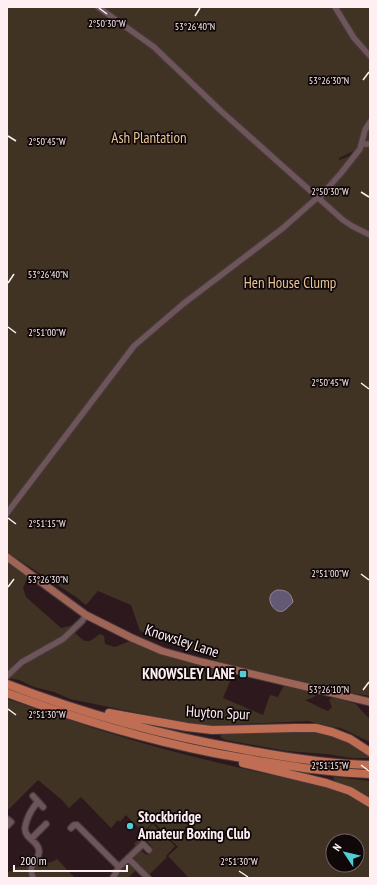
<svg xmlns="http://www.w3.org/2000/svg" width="377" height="885" viewBox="0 0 377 885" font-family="'PT Sans Narrow',sans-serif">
	<rect width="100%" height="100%" fill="#2d191d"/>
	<!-- green -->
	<path fill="#403323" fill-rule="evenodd" d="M7 7H96L175 66 101 7H370V142H367L364 139 356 150 339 158V160L352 155 366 146 370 145V696L334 690 239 668 215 660 175 642 140 631 131 605 98 591 86 605 76 597 7 552Z
		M7 561 14 567 28 576 23 588 26 597 61 628 74 625 57 640 30 653 17 661 7 671Z
		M74 632C80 637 85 645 93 639 97 637 97 635 101 634L104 636 105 644 115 647 130 641 234 672 223 698 263 715 270 695 278 697 284 685 319 693 312 698 305 700 323 709 328 711 332 707 329 700 333 697 356 704 361 710 370 719V742L341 728 327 726 308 721 218 725H203L163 718 70 699 54 692 34 687 19 680 8 678 24 663 66 640Z
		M7 699C66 719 126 740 187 755 214 762 240 768 267 774 302 781 340 787 370 808V878H189L168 856 178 847 154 822 140 835 138 833 141 830 126 815 120 822 118 820 111 828 81 797 69 808 62 800 38 780 7 811ZM333 841H357V865H333Z
		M281 731 319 733 342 738 370 755V758H352L326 754 287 751 226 740 222 738 220 736 223 733H261Z
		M334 777 370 781V800L339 784 333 779Z
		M153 824 175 846 166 856 167 857 149 875 135 860 134 857 135 855 140 850 147 855 153 848 145 839 137 847 134 844Z
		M57 859 74 877 36 878C33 869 33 869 38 861 47 863 50 864 57 859Z
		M127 863 131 864 136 870 128 878H117L120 870Z
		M22 865H29L28 870 31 878H7V873L16 868Z"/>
	<!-- water -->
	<path fill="#635974" stroke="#92869a" d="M277 590C286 590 291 592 293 602 290 605 287 609 283 611 274 615 262 595 277 590Z"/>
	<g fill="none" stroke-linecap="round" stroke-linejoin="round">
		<defs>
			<path id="minor" d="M98 7 154 47 221 111 343 220 352 226 370 235
				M335 7 354 38 370 56
				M362 144H370
				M319 198 341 173 360 149 365 130 370 122
				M7 513 134 346 183 304 283 228 318 197
				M7 676 22 662 63 639 82 621 86 615
				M33 796 43 807
				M7 819 11 822 7 826
				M71 828 74 825H77L119 867
				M31 839 46 824
				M128 858 148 878
				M33 878C27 862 38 864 39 852 40 842 25 839 25 829 25 826 26 823 27 820 30 812 32 808 38 802
				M113 878 119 867 143 844 149 850"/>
			<path id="major" d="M7 557 86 615 132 638 162 651 202 662 370 702"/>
			<path id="highway" d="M7 684C82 713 161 735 241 749 283 757 327 764 370 765
				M7 693C74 718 143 739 214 753 229 756 244 758 259 761 296 767 333 773 370 774
				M109 713 187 727 212 730 295 728H316L332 732 350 739 370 752
				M243 763 326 783 350 791 370 803"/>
		</defs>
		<!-- minor casing -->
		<use href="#minor" stroke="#47383b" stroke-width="8"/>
		<!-- major casing -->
		<use href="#major" stroke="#47383b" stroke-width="9"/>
		<!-- highway casing -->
		<use href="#highway" stroke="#47383b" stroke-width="10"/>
		<!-- minor -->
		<use href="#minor" stroke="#6d555a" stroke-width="5.5"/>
		<!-- major -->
		<use href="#major" stroke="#9e6456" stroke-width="7"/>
		<!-- highway -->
		<use href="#highway" stroke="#bf6e53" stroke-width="8"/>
	</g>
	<!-- ticks -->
	<path fill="none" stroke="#fef0f2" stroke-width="1.5" d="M99 8 107 14M195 16 200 8M363 80 369 72M8 136 16 141M361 192 369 197M8 283 14 274M8 327 16 333M361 383 369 389M8 518 16 524M361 574 369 580M8 587 14 579M363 690 369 682M8 709 16 715M361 765 369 771M239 871 248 877"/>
	<!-- markers -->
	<g fill="#52ccd5" stroke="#0f0708" stroke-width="1.5">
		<rect x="239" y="670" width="8" height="8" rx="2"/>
		<circle cx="130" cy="826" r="4"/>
	</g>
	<g text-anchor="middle" stroke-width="3.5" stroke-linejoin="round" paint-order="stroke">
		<!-- park labels -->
		<g font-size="15" fill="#e9c496" stroke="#0f0708">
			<text x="149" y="143">Ash Plantation</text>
			<text x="290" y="288">Hen House Clump</text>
		</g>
		<!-- street labels -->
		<g font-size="15" fill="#fef0f2" stroke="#0f0708">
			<text transform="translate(182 641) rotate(18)" y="5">Knowsley Lane</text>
			<text transform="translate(218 713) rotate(3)" y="5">Huyton Spur</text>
		</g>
		<!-- poi labels -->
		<g font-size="15" font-weight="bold" fill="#fef0f2" stroke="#0f0708" text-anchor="end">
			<text x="235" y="679">KNOWSLEY LANE</text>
			<text x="138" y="822" text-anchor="start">Stockbridge<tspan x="138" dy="17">Amateur Boxing Club</tspan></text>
		</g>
	</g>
	<g font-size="10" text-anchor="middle" fill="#fef0f2" stroke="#0f0708" stroke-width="3.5" stroke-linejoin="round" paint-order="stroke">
		<text x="107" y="27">2°50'30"W</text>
		<text x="195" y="30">53°26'40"N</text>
		<text x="329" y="84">53°26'30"N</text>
		<text x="47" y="145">2°50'45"W</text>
		<text x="330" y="195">2°50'30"W</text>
		<text x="48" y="278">53°26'40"N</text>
		<text x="47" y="336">2°51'00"W</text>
		<text x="330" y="386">2°50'45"W</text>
		<text x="47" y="527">2°51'15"W</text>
		<text x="330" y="577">2°51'00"W</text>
		<text x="48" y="583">53°26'30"N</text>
		<text x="329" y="693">53°26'10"N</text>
		<text x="47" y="718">2°51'30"W</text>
		<text x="330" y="769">2°51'15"W</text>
		<text x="239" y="865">2°51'30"W</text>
	</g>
	<!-- border -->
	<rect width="377" height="885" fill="none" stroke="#fef0f2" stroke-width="16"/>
	<!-- north arrow -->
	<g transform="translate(345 853) rotate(305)"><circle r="19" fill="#0f0708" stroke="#6f6466"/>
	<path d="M0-3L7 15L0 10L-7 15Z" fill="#52ccd5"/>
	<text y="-6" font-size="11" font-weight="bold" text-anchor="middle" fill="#fef0f2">N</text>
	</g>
	<!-- scale -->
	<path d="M14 865v6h113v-6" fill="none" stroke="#fef0f2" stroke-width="2"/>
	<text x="20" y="865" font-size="12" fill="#fef0f2" stroke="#0f0708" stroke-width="3" paint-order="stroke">200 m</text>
</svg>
